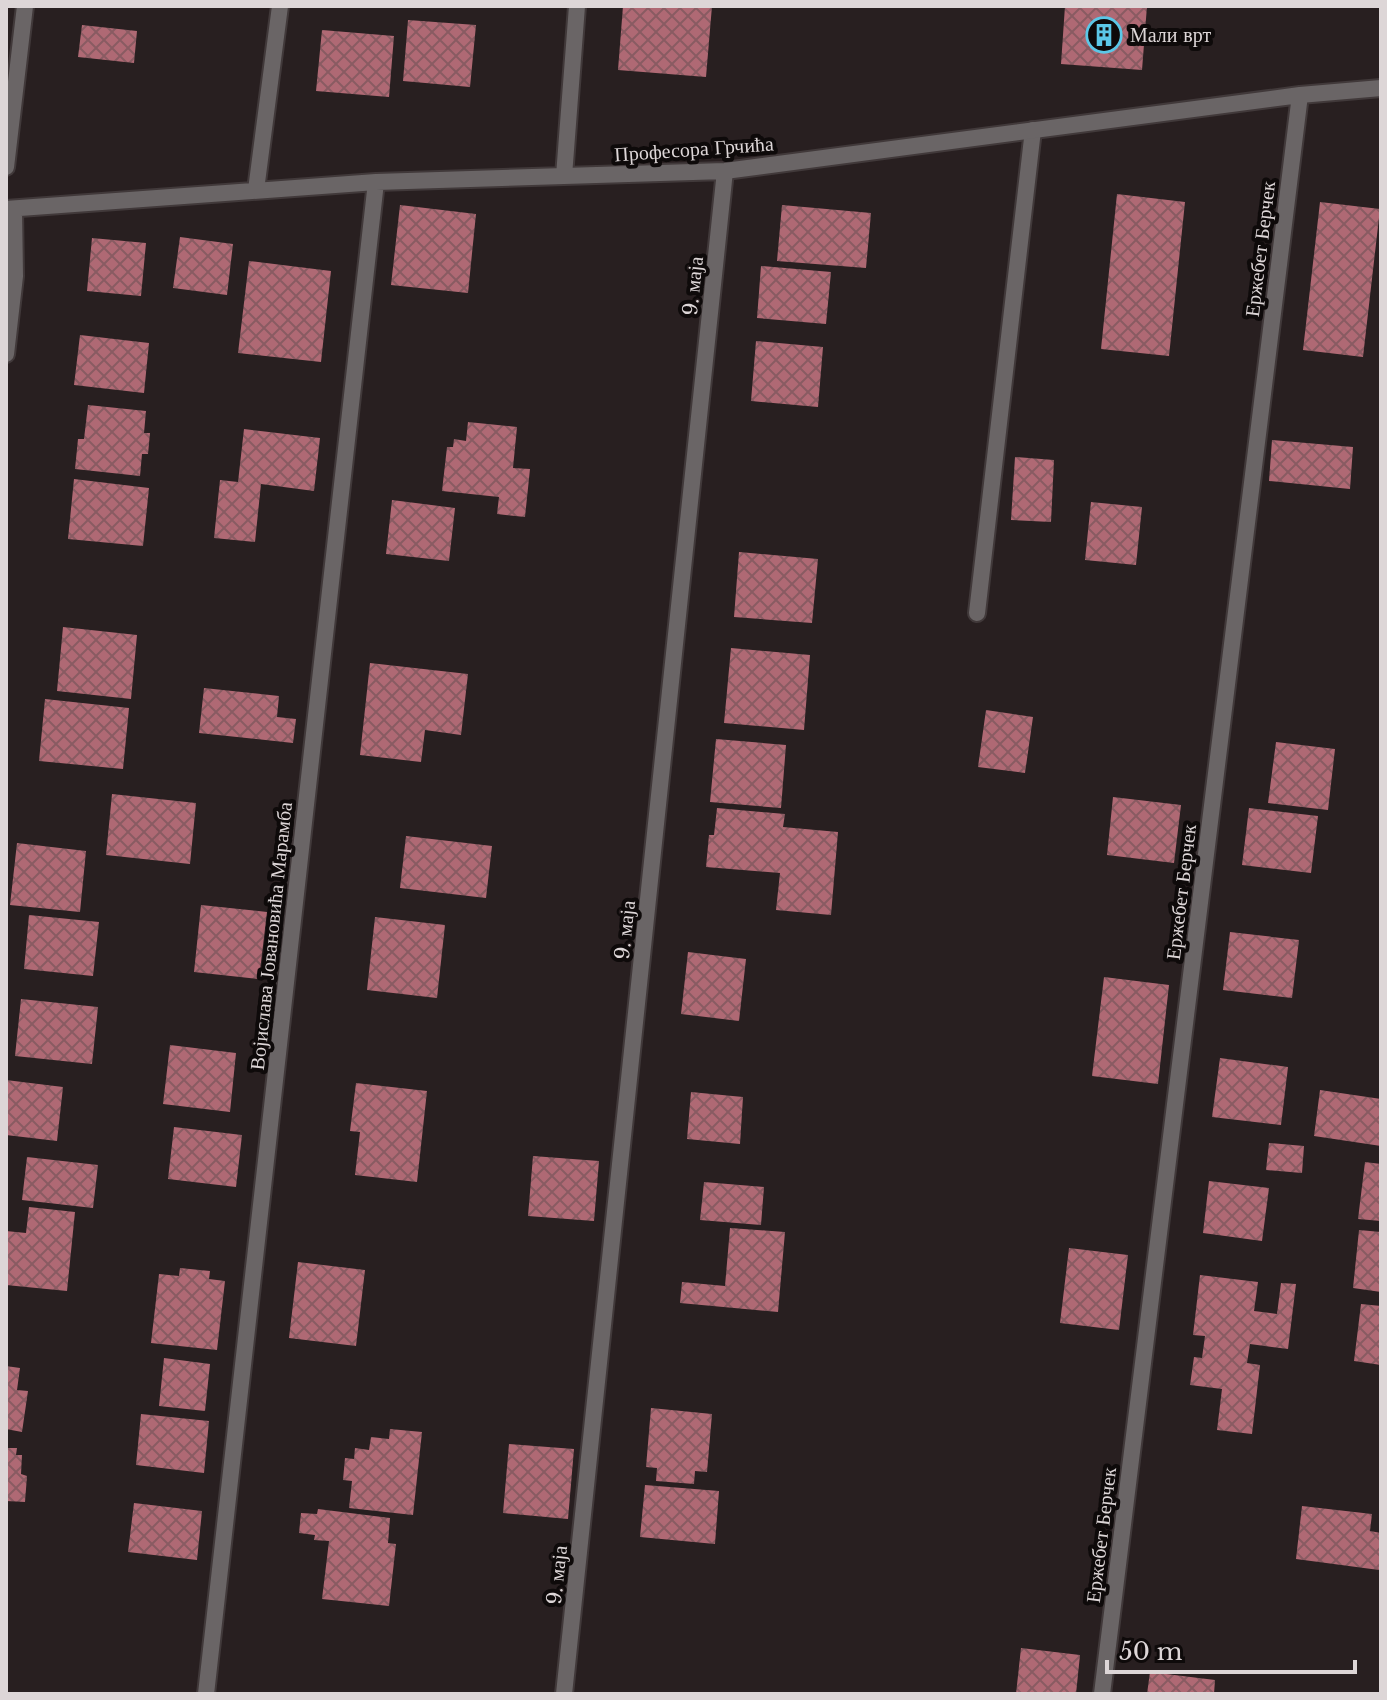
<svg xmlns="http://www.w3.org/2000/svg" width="1387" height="1700" viewBox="0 0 1387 1700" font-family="'Libre Baskerville',serif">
	<defs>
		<pattern id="building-cross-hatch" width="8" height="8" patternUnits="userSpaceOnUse" patternTransform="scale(2)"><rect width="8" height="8" fill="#af6974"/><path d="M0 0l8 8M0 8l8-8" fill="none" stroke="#895b62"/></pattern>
	</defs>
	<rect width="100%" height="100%" fill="#281f20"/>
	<!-- building -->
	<path fill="url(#building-cross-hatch)" d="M623 6H712L706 77 618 70Z
		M1065 6H1147L1142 70 1061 64Z
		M408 20 476 25 470 87 403 81Z
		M82 25 137 31 134 63 78 57Z
		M322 30 394 36 389 97 316 91Z
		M1117 194 1185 202 1169 356 1101 349Z
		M1320 202 1380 209 1363 357 1303 350Z
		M400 205 476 214 468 293 391 285Z
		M782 205 871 213 866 268 777 261Z
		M180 237 233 244 227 295 173 288Z
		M92 238 146 243 141 296 87 291Z
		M249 261 331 271 321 362 238 353Z
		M761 266 831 272 826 324 757 318Z
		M80 335 149 343 144 393 74 385Z
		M756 341 823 347 818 407 751 401Z
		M88 405 146 411 144 433H150L148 454H142L140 476 75 469 78 439H84Z
		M468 422 517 427 513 468 530 469 525 517 497 514 499 497 442 491 447 447H453L454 439 466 441Z
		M244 429 320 438 314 491 261 484 255 542 214 538 220 480 238 482Z
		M1272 440 1353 447 1350 489 1269 481Z
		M1015 457 1054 460 1051 522 1011 520Z
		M74 479 149 488 143 546 68 539Z
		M392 500 455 508 449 561 386 554Z
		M1091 502 1142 507 1136 565 1085 560Z
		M739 552 818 559 812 623 734 617Z
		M63 627 137 635 131 699 57 691Z
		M731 648 810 655 804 730 724 723Z
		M370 663 468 674 461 735 425 730 421 762 360 755Z
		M204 688 279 696 277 717 296 719 293 743 199 733Z
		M45 699 129 708 123 769 39 761Z
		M986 710 1033 717 1025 773 978 767Z
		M716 739 786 745 781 808 710 802Z
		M1276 742 1335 749 1328 810 1268 803Z
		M112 794 196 803 190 864 106 855Z
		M1113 797 1181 805 1174 863 1107 855Z
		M717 808 785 814 783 827 838 832 831 915 776 910 780 873 706 867 709 835H714Z
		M1249 808 1318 816 1311 873 1242 865Z
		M406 836 492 846 486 898 400 888Z
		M17 843 86 851 80 912 10 905Z
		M201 905 267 912 259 979 194 972Z
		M29 915 99 922 93 976 24 969Z
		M375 917 445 925 437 998 367 990Z
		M1230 932 1299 940 1292 998 1223 990Z
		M688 952 746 959 739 1021 681 1014Z
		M1104 977 1169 985 1158 1084 1092 1076Z
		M21 999 98 1007 92 1064 15 1056Z
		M170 1045 236 1053 230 1112 163 1104Z
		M1220 1058 1288 1067 1281 1125 1212 1117Z
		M6 1080 63 1087 57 1141 6 1135Z
		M356 1083 427 1091 417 1182 355 1175 360 1132 350 1131Z
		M1320 1090 1381 1099V1146L1314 1136Z
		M691 1092 743 1097 740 1144 687 1139Z
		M174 1127 242 1135 236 1187 168 1179Z
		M1269 1143 1304 1146 1302 1173 1266 1170Z
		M533 1156 599 1161 594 1221 528 1216Z
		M27 1157 98 1165 93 1208 22 1200Z
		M1365 1162 1381 1164V1221L1358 1219Z
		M1209 1181 1269 1188 1262 1241 1203 1233Z
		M704 1182 764 1187 761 1225 700 1220Z
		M29 1207 75 1212 67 1291 6 1285V1231L26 1233Z
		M730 1228 785 1232 778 1312 680 1303 682 1282 725 1286Z
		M1359 1230 1381 1232V1292L1353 1288Z
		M1069 1248 1128 1255 1119 1330 1060 1323Z
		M298 1262 365 1270 356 1346 289 1338Z
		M180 1268 210 1271 209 1279 225 1281 217 1350 151 1343 159 1274 179 1276Z
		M1200 1275 1258 1282 1254 1311 1277 1314 1281 1283 1296 1284 1288 1349 1250 1344 1247 1363 1260 1365 1252 1434 1217 1430 1222 1389 1190 1385 1194 1357 1202 1358 1205 1336 1193 1335Z
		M1361 1304 1381 1306V1365L1354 1361Z
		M164 1358 210 1364 205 1411 159 1406Z
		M6 1366 20 1368 17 1390 28 1391 22 1432 6 1429Z
		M651 1408 712 1414 707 1472 695 1471 694 1484 656 1481 657 1468 646 1467Z
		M141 1414 209 1421 204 1473 136 1465Z
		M390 1429 422 1432 413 1515 349 1508 352 1481 343 1480 345 1458 354 1459 355 1448 369 1450 371 1437 389 1439Z
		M509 1444 574 1449 568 1519 503 1513Z
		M6 1448H17L16 1455H22L21 1474 27 1476 25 1502 6 1501Z
		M645 1485 719 1491 715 1544 640 1537Z
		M134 1503 202 1511 197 1560 128 1552Z
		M1302 1506 1372 1514 1370 1531 1381 1533 1379 1570 1296 1559Z
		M318 1509 390 1518 388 1543 396 1544 389 1606 322 1599 329 1541 314 1540 315 1535 299 1533 301 1513 317 1514Z
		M1021 1648 1080 1655 1076 1694H1016Z
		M1150 1672 1215 1680 1214 1694H1147Z"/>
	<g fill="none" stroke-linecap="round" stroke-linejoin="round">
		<defs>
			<path id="lane" d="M977 613 1033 130"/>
			<path id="street" d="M6 167 25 6
				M564 176 577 6
				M256 190 280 6
				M6 209 376 182 725 171 1300 95 1381 88
				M6 354 15 276 14 209
				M206 1694 376 182
				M564 1694 725 171
				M1102 1694 1300 95"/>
		</defs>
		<!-- lane casing -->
		<use href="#lane" stroke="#41393a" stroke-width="20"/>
		<!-- street casing -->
		<use href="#street" stroke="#41393a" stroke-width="20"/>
		<!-- lane -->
		<use href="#lane" stroke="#6a6566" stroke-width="16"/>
		<!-- street -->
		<use href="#street" stroke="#6a6566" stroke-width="16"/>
	</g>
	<!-- icons -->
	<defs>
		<symbol id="building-ring" viewBox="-11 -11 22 22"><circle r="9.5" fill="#0e0a0a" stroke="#5bc7e7" stroke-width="1.5"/><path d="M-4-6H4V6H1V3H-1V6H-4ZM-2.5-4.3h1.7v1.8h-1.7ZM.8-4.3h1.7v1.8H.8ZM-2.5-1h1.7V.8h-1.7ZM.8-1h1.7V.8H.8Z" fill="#5bc7e7"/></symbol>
	</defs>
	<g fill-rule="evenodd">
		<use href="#building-ring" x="1084" y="15" width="40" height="40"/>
	</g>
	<g text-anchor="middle" stroke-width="8" stroke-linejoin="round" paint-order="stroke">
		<!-- poi labels -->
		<g font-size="20" fill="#ddd6d7" stroke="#0e0a0a" text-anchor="start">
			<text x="1130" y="42">Мали врт</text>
		</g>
		<!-- street labels -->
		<g font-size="20" fill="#ddd6d7" stroke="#0e0a0a">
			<text transform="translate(694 149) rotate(-4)" y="7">Професора Грчића</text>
			<text transform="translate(1260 249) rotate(-83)" y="7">Ержебет Берчек</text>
			<text transform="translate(693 286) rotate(-84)" y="7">9. маја</text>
			<text transform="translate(1181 892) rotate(-83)" y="7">Ержебет Берчек</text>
			<text transform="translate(625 930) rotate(-84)" y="7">9. маја</text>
			<text transform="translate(271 936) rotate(-84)" y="7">Војислава Јовановића Марамба</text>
			<text transform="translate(1101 1535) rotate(-83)" y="7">Ержебет Берчек</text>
			<text transform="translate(557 1575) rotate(-84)" y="7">9. маја</text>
		</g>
	</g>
	<!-- border -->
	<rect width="1387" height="1700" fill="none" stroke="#ddd6d7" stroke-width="16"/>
	<!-- scale -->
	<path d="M1107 1660v12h248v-12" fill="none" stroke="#ddd6d7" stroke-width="4"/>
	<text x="1119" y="1660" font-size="24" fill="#ddd6d7" stroke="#0e0a0a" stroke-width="6" paint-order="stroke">50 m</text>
</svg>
